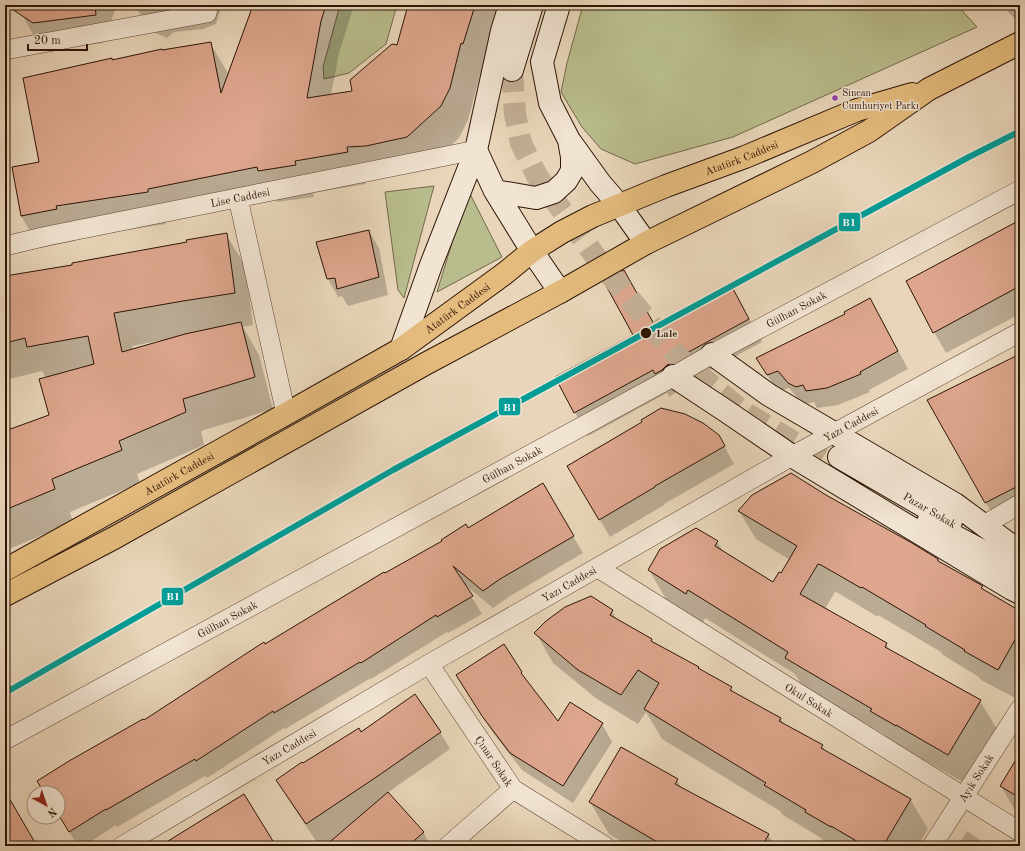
<svg xmlns="http://www.w3.org/2000/svg" width="1025" height="851" viewBox="0 0 1025 851" font-family="'Old Standard TT',serif">
	<rect width="100%" height="100%" fill="#e9d6ba"/>
	<filter id="stains"><feTurbulence type="fractalNoise" baseFrequency=".005" numOctaves="4"/><feColorMatrix values="0 0 0 0 .2 0 0 0 0 .09 0 0 0 0 .02 0 0 0 .5 -.17"/></filter>
	<radialGradient id="worn" r=".72"><stop offset=".6" stop-color="#630" stop-opacity="0"/><stop offset="1" stop-color="#630" stop-opacity=".3"/></radialGradient>
	<!-- green -->
	<path fill="#b9bd8d" stroke="#73684a" d="M340 5H397L386 44 349 73 324 79 323 67Z
		M583 5H957L977 27 733 137 635 164 601 149 582 127 561 92 567 63Z
		M434 186 404 298 398 290 385 192Z
		M468 190 502 257 437 292Z"/>
	<!-- shadow -->
	<path fill="#0003" fill-rule="evenodd" d="M25 5H117L103 43 50 50 37 42 22 14Z
		M135 5H222L216 24 203 29 174 32 167 38 149 30Z
		M262 5H354L339 53 331 95 353 91 397 47 409 5H499L489 37 492 42 481 75H480L468 120 459 138 426 169 365 178 366 184 313 193 314 197 277 202 275 198 165 221 166 224 74 238 75 241 40 248 21 216 40 162 112 61 210 43 229 75 260 11Z
		M1001 5H1020V24Z
		M1020 219V314L946 353 934 332 1017 222V221Z
		M369 231 379 248 388 295 348 306 342 296 338 297 328 279 318 242Z
		M226 234 245 266 253 325 243 327 259 355 273 409 201 431 204 445 137 474 140 483 70 512 73 522 9 549 11 556 5 560V432L50 416 46 378 42 371 5 380V277L73 266ZM162 340V342L133 350 132 346Z
		M730 284 762 342 686 383 675 393 669 397 667 393 588 436 556 378Z
		M846 314 880 317 908 369 869 390 870 392 838 405 817 408 814 402 807 404 800 401 789 388 778 392 757 359Z
		M1020 355V515L999 526 928 400Z
		M718 435 734 464 664 504V505L610 537 568 466Z
		M825 496 938 560 940 563 982 587 985 592 1020 612V689L1015 698 981 680 979 677 943 655 941 652 878 615V617L838 593 835 592 825 609 886 644 891 651 980 701 997 729 965 783 888 740 885 735 803 687 795 674 705 618 703 622 666 599 649 570 717 542 724 552 774 583 782 575 790 560 756 539 739 511Z
		M468 529 573 536 583 553 510 596 493 608 463 583 482 614 448 633 447 632 371 679V678L285 729 284 728 207 778 205 776 117 827 116 825 84 846H78L58 814V793H45L144 722 265 645 384 575Z
		M612 611 617 621 651 640 654 644 731 688 734 693 781 718 784 725 822 746 826 752 910 799 928 829 918 846H831L823 842 821 838 783 815 780 811 662 739 646 712 638 724 597 699 553 663 536 633Z
		M504 646 528 685 558 723 602 724 612 742 573 803 522 770 493 733 457 676Z
		M440 732 450 749 387 793 423 832 431 846H321L320 844H318L287 797 277 780 303 764 361 733Z
		M1020 754V819L1001 786Z
		M677 780 682 788 768 834 772 841 781 846H629L609 834 590 802Z
		M967 831 989 846H958Z
		M163 841 165 844 275 846H155Z
		M476 842 480 846H471Z"/>
	<!-- building -->
	<path fill="#dda68d" stroke="#2d1406" d="M6 5H95L96 15 33 23Z
		M263 5H326L321 21 307 98 352 91 350 80 392 44 397 45 408 5H461L474 9 463 44 461 43 450 88 441 106 407 137 366 146 347 147 348 152 295 161 296 165 258 171 257 167 148 189V192L56 206 57 209 21 216 12 167 39 162 23 78 112 58V60L162 49V50L211 42 221 93 252 8 262 10Z
		M1020 220V286L933 333 906 281Z
		M369 230 379 277 337 289 335 278 327 279 316 242Z
		M227 233 235 293 183 301 114 313 122 352 185 334 241 322 255 377 183 399 186 412 119 441 122 450 52 479 55 489 5 510V431L49 415 39 379 94 364 88 336 27 347 25 338 5 343V276L72 265V263L121 254 187 242 186 240Z
		M624 270 654 324 730 283 749 319 674 360 675 362 667 365 662 370 655 374 653 370 574 413 555 377 633 335 604 282Z
		M870 298 898 351 860 372 861 374 827 388 806 391 803 385 796 387 788 383 778 371 767 375 756 358 845 314 844 312Z
		M1020 354V485L985 503 927 400Z
		M661 408 685 414 703 423 719 435 725 446 655 486V487L599 520 567 466 642 422 641 420Z
		M791 473 826 495 912 543 938 559V561L983 586 981 588 1020 611V631L998 670 964 651 965 650 925 626 926 625 862 587 861 588 821 565 818 564 800 594 887 643 885 647 981 700 948 755 896 725V726L870 711 872 709 785 658 788 652 688 590 686 594 648 570 660 549 696 528 718 541 715 546 773 582 779 572 781 573 797 546 738 511 752 495Z
		M543 483 574 536 500 579 483 591 453 566 473 596 437 617 436 615 361 663 360 662 274 713 273 711 196 761 195 759 106 810V809L69 832 58 814V793H44L37 781 69 761 143 719 144 720 264 642 265 644 384 572 385 573 442 541 441 540 466 524 468 528Z
		M591 596 613 610 610 615 652 639 651 641 699 667 698 668 732 687 730 690 781 718 779 721 823 745 821 748 911 799 883 846H865L831 826V827L805 812 806 810 764 785 766 783 644 709 659 683 638 670 621 695 578 670 534 633 546 621 565 607Z
		M504 644 522 672 521 673 558 721 570 702 603 723 563 786 510 753 482 716 456 675Z
		M415 694 441 732 375 778 306 824 276 780 302 762 303 763 359 728 361 732Z
		M621 747 678 779 675 784 769 834 762 846H664L589 802Z
		M1020 753V798L1000 786Z
		M5 791 37 846H5Z
		M388 792 424 832 408 846H325Z
		M244 794 276 846H160Z"/>
	<g fill="none" stroke-linecap="round" stroke-linejoin="round">
		<!-- secondary-tunnel -->
		<path stroke="#c3af96" stroke-width="22" stroke-dasharray="22 11" stroke-linecap="butt" d="M512 70 515 114 521 143 537 176 598 260 657 332 679 358 742 411 831 464"/>
		<defs>
			<g id="minor">
				<path d="M5 50 207 13 209 5"/>
				<path d="M238 198 286 414"/>
				<path id="s1" d="M5 246 47 236 476 150"/>
				<path d="M984 525 1020 504"/>
				<path id="s2" d="M598 568 1020 832"/>
				<path id="s3" d="M429 664 513 789 605 846"/>
				<path id="s4" d="M5 740 660 384 712 354 1020 190"/>
				<path id="s5" d="M122 846 429 664 792 456 1020 332"/>
				<path d="M448 846 513 789"/>
				<path id="s6" d="M932 846 1020 709"/>
			</g>
			<path id="secondary" d="M510 5 502 31 476 150 495 191 532 251 560 292
				M559 5 542 62 550 103 569 140 600 183 619 205 646 243
				M512 70 532 5
				M495 191 536 198 554 192 566 181 572 171V157L569 140
				M401 349 431 265 476 150
				M712 354 769 395 955 504 1020 552
				M673 376 726 411 792 456 1012 589 1020 593
				M839 457 951 522
				M928 522 1020 571"/>
			<g id="primary">
				<path id="s7" d="M5 570 286 414 401 349 504 274 532 251 562 232 593 216 666 186 745 157 857 110 912 94"/>
				<path d="M5 595 114 538 427 363 560 292 646 243 812 162 869 131 929 89 1020 43"/>
			</g>
		</defs>
		<!-- minor casing -->
		<use href="#minor" stroke="#5c4433" stroke-width="20"/>
		<!-- secondary casing -->
		<use href="#secondary" stroke="#2d1406" stroke-width="24"/>
		<!-- primary casing -->
		<use href="#primary" stroke="#2d1406" stroke-width="24"/>
		<!-- minor -->
		<use href="#minor" stroke="#f1e4d2" stroke-width="19"/>
		<!-- secondary -->
		<use href="#secondary" stroke="#f1e4d2" stroke-width="22"/>
		<!-- primary -->
		<use href="#primary" stroke="#e4bb7d" stroke-width="22"/>
		<defs>
			<path id="rail-1" d="M5 693 393 470 967 158 1020 131"/>
		</defs>
		<!-- rail-1 casing -->
		<use href="#rail-1" stroke="#f1e4d2" stroke-width="9"/>
		<!-- rail-1 -->
		<use href="#rail-1" stroke="#029d97" stroke-width="6"/>
	</g>
	<!-- markers -->
	<circle fill="#8e44ad" stroke="#f1e4d2" stroke-width="1.5" cx="835" cy="98" r="3.5"/>
	<circle fill="#2d1406" stroke="#f1e4d2" stroke-width="1.5" cx="646" cy="333" r="6"/>
	<g text-anchor="middle" stroke-width="3" stroke-linejoin="round" paint-order="stroke">
		<!-- bus labels -->
		<g font-size="10" fill="#2d1406" stroke="#f1e4d2" text-anchor="start">
			<text x="842" y="96">Sincan<tspan x="842" dy="13">Cumhuriyet Parkı</tspan></text>
		</g>
		<!-- street labels -->
		<g font-size="11" fill="#2d1406" stroke="#f1e4d2">
			<text dy="4" stroke="none"><textPath href="#s7" startOffset="847">Atatürk Caddesi</textPath></text>
			<text dy="4" stroke="none"><textPath href="#s1" startOffset="240">Lise Caddesi</textPath></text>
			<text dy="4" stroke="none"><textPath href="#s7" startOffset="523">Atatürk Caddesi</textPath></text>
			<text dy="4" stroke="none"><textPath href="#s4" startOffset="901">Gülhan Sokak</textPath></text>
			<text dy="4" stroke="none"><textPath href="#s5" startOffset="842">Yazı Caddesi</textPath></text>
			<text dy="4" stroke="none"><textPath href="#s4" startOffset="577">Gülhan Sokak</textPath></text>
			<text dy="4" stroke="none"><textPath href="#s7" startOffset="199">Atatürk Caddesi</textPath></text>
			<text transform="translate(930 510) rotate(30)" y="4">Pazar Sokak</text>
			<text dy="4" stroke="none"><textPath href="#s5" startOffset="518">Yazı Caddesi</textPath></text>
			<text dy="4" stroke="none"><textPath href="#s4" startOffset="253">Gülhan Sokak</textPath></text>
			<text dy="4" stroke="none"><textPath href="#s2" startOffset="249">Okul Sokak</textPath></text>
			<text dy="4" stroke="none"><textPath href="#s5" startOffset="194">Yazı Caddesi</textPath></text>
			<text dy="4" stroke="none"><textPath href="#s3" startOffset="117">Çınar Sokak</textPath></text>
			<text dy="4" stroke="none"><textPath href="#s6" startOffset="81">Ayık Sokak</textPath></text>
		</g>
		<!-- stop labels -->
		<g font-size="11" font-weight="bold" fill="#2d1406" stroke="#f1e4d2" text-anchor="start">
			<text x="656" y="337">Lale</text>
		</g>
	</g>
	<g stroke="#f1e4d2" stroke-width="1.5">
		<rect x="838" y="212" width="23" height="20" rx="4" fill="#029d97"/>
		<rect x="498" y="397" width="23" height="19" rx="4" fill="#029d97"/>
		<rect x="161" y="587" width="23" height="19" rx="4" fill="#029d97"/>
	</g>
	<g font-size="11" text-anchor="middle" font-weight="bold" fill="#fff">
		<text x="849" y="226">B1</text>
		<text x="510" y="411">B1</text>
		<text x="173" y="600">B1</text>
	</g>
	<!-- margin -->
	<rect width="1025" height="851" fill="none" stroke="#e9d6ba" stroke-width="20"/>
	<rect x="6" y="6" width="1013" height="839" fill="none" stroke="#2d1406" stroke-width="2"/>
	<rect x="10" y="10" width="1005" height="831" fill="none" stroke="#2d1406"/>
	<!-- north arrow -->
	<g transform="translate(46 805) rotate(140)"><circle r="19" fill="#f1e4d2" stroke="#a39180"/>
	<path d="M0-3L7 15L0 10L-7 15Z" fill="#8f2418"/>
	<text y="-6" font-size="11" font-weight="bold" text-anchor="middle" fill="#2d1406">N</text>
	</g>
	<!-- scale -->
	<path d="M28 44v6h59v-6" fill="none" stroke="#2d1406" stroke-width="2"/>
	<text x="34" y="44" font-size="12" fill="#2d1406" stroke="#f1e4d2" stroke-width="3" paint-order="stroke">20 m</text>
	<rect width="100%" height="100%" filter="url(#stains)"/>
	<rect width="100%" height="100%" fill="url(#worn)"/>
</svg>
